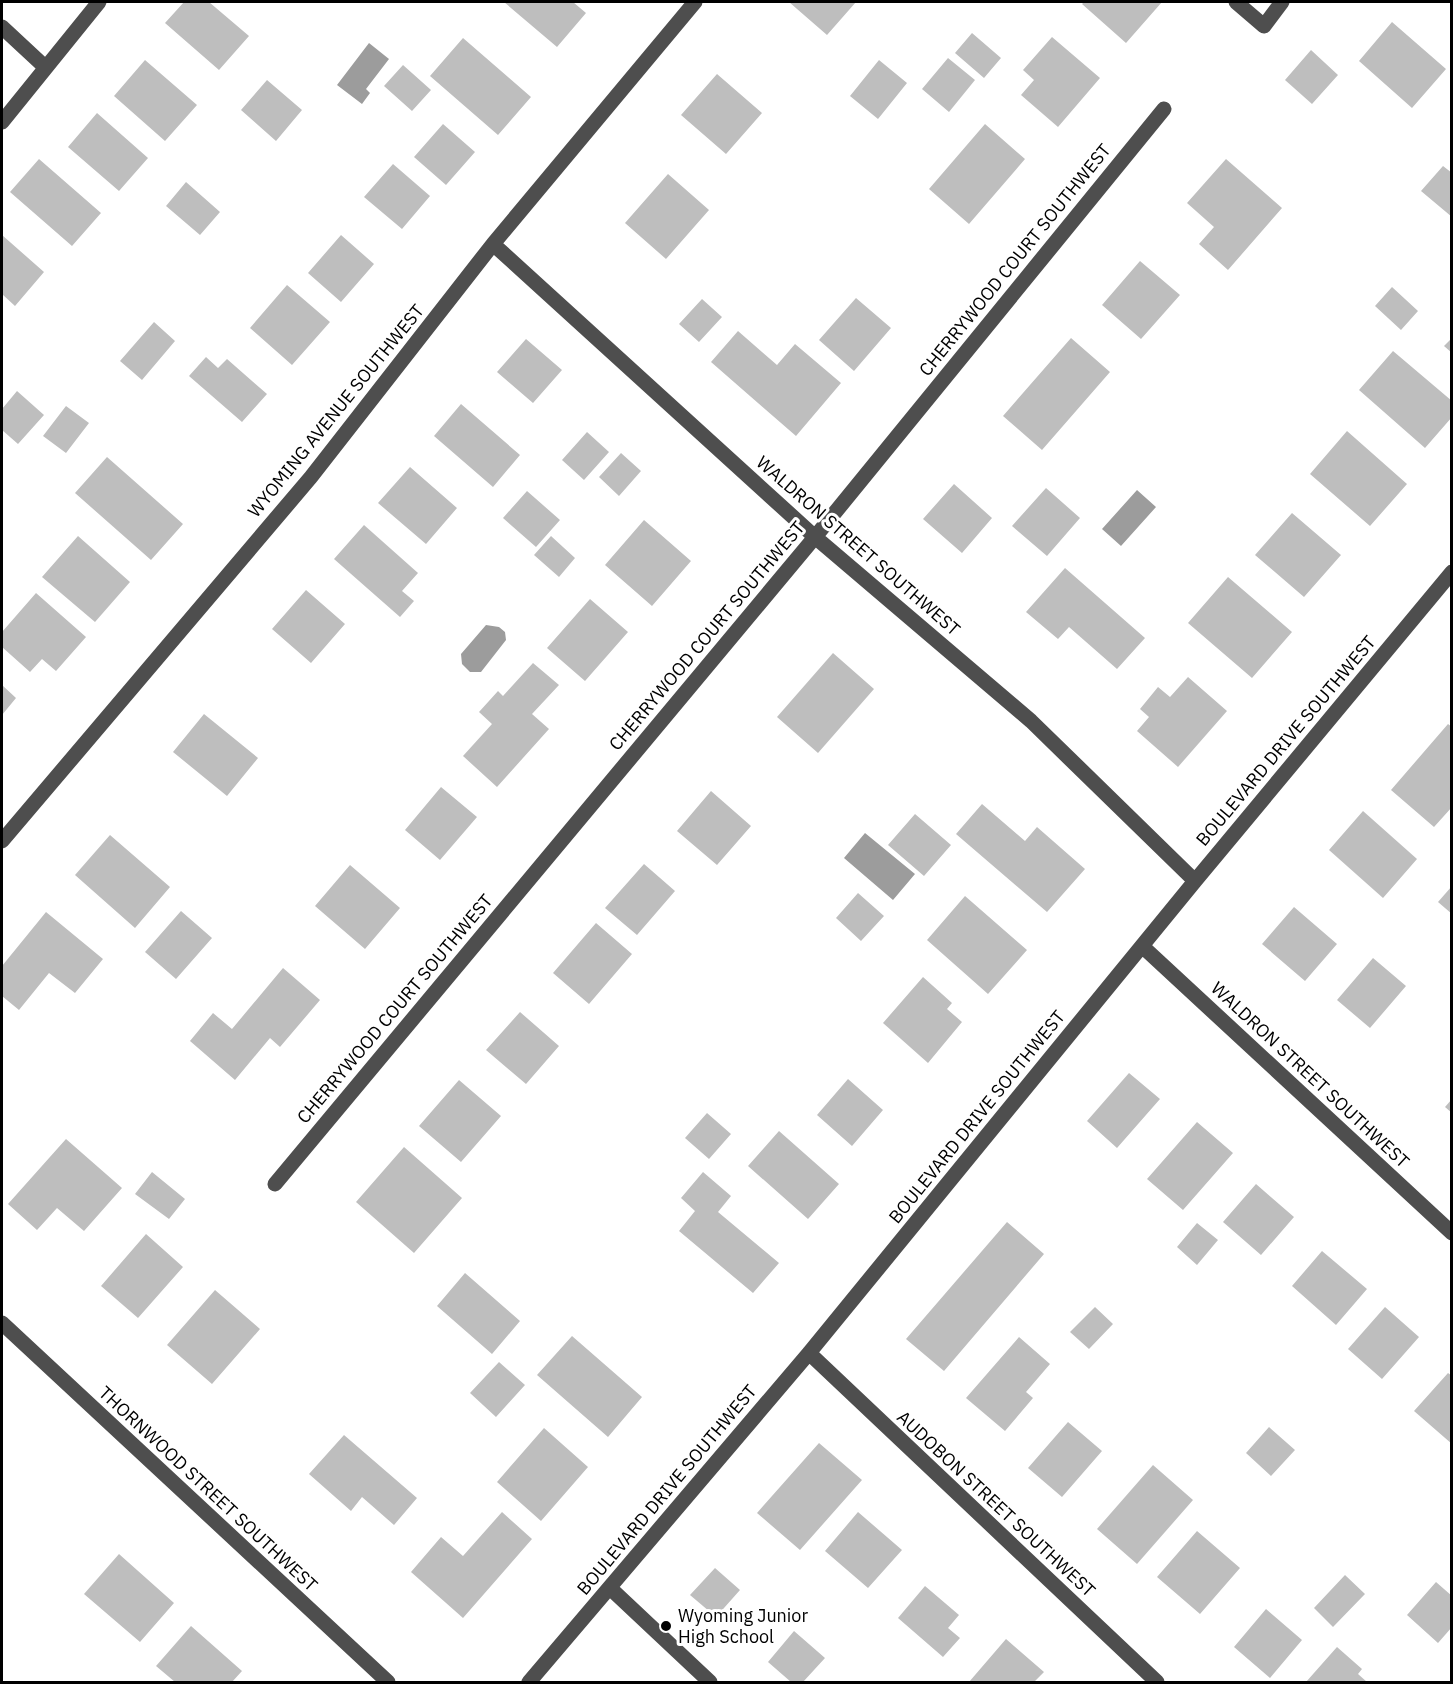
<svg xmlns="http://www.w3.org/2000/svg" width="1453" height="1684" viewBox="0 0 1453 1684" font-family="'IBM Plex Sans',sans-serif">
	<rect width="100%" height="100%" fill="#fff"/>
	<!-- water -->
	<path fill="#9c9c9c" d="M369 43 389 59 366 89 370 93 362 104 337 85Z
		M1137 490 1156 507 1121 546 1102 529Z
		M486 625 499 627 505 632 506 640 481 672H470L462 664 461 654Z
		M865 833 915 874 893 900 844 858Z"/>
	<!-- building -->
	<path fill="#bebebe" d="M184 2H209L249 36 219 70 165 23Z
		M504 2H573L586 13 557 47Z
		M789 2H856L827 35Z
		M1084 2H1162L1126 43 1082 4Z
		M1392 22 1446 69 1412 108 1359 61Z
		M972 33 1001 58 984 78 955 53Z
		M1052 37 1100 78 1058 127 1021 95 1034 80 1023 70Z
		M463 38 531 97 498 135 430 76Z
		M1311 50 1338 75 1312 104 1285 80Z
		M948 58 975 80 949 112 922 89Z
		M145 60 197 105 165 141 114 96Z
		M879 60 907 83 878 119 850 96Z
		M403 65 431 90 412 111 384 86Z
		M717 74 762 113 726 154 681 115Z
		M267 80 302 110 276 141 241 110Z
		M97 113 148 158 119 191 68 147Z
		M443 124 475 152 446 185 414 157Z
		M985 124 1025 159 969 224 929 189Z
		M39 159 101 213 72 246 10 192Z
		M1226 159 1282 208 1228 270 1199 244 1214 227 1187 203Z
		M393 164 430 196 402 229 364 197Z
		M1443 166 1452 173V217L1421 191Z
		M668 174 709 210 666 259 625 223Z
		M186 182 220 212 200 235 166 206Z
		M2 235 44 272 15 306 2 294Z
		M341 235 374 264 341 302 308 273Z
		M1140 261 1180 295 1141 339 1102 305Z
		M287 285 330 322 292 365 250 328Z
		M1392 287 1418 311 1401 330 1375 306Z
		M856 298 891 328 854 371 819 340Z
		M702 299 722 317 699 342 679 324Z
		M154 322 175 341 142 380 120 361Z
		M738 331 777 365 795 344 841 383 796 436 711 362Z
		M1071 338 1110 372 1042 450 1003 416Z
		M1452 338V353L1444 346Z
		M526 339 562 370 533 403 497 372Z
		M1393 351 1452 401V417L1425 448 1359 390Z
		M206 357 218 368 227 359 267 394 242 422 189 376Z
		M17 391 44 415 18 444 2 430V409Z
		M461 404 520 455 493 487 434 436Z
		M66 406 89 423 66 453 43 436Z
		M1347 431 1407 484 1370 526 1310 474Z
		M587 432 609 452 584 480 562 460Z
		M621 453 641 471 619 496 599 477Z
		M107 457 183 524 151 560 75 493Z
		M410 467 457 508 426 544 378 503Z
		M954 484 992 518 962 553 923 519Z
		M1046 488 1080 518 1047 556 1012 526Z
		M527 491 560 520 536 547 503 518Z
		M1292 513 1341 555 1304 597 1255 555Z
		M644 520 691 561 652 606 605 565Z
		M364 525 418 573 402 591 414 601 400 617 334 559Z
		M78 536 130 582 95 622 42 577Z
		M551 536 575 558 559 577 534 555Z
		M1065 568 1145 638 1117 669 1069 627 1058 639 1026 612Z
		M1228 577 1292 632 1252 678 1188 623Z
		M306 590 345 624 311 663 272 629Z
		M36 593 86 637 56 671 42 659 30 672 2 647V632Z
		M590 599 628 632 585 681 547 648Z
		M833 653 874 689 818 753 777 717Z
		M533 663 559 685 532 714 549 729 497 787 463 756 492 724 479 712 498 691 503 696Z
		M1188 677 1227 711 1178 767 1137 731 1149 717 1140 709 1158 687 1170 697Z
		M2 685 16 698 2 715Z
		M204 714 258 758 227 796 173 752Z
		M1448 724 1452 727V807L1434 827 1391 790Z
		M441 787 477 817 440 860 405 830Z
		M711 791 751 826 717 865 677 831Z
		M982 804 1025 841 1037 827 1085 869 1047 912 956 834Z
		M1363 811 1417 859 1383 898 1329 850Z
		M915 814 951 845 924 876 888 845Z
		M110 835 170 887 135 928 75 875Z
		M644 864 675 891 637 935 605 908Z
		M350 865 400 908 365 949 315 906Z
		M1452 886V914L1438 902Z
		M858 893 884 916 861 941 836 918Z
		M965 896 1027 950 988 994 927 940Z
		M1294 907 1337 944 1305 981 1262 944Z
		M181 911 212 938 176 979 145 952Z
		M46 912 103 959 75 993 49 973 19 1010 2 996V966Z
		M596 923 632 954 589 1004 553 973Z
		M1373 958 1406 986 1370 1028 1337 1000Z
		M283 968 320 1000 280 1047 270 1038 235 1080 190 1041 213 1013 232 1029Z
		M923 977 952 1003 947 1009 962 1022 928 1063 883 1023Z
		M520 1012 559 1046 526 1084 486 1050Z
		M1129 1073 1160 1099 1117 1148 1087 1121Z
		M848 1079 883 1110 852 1146 817 1115Z
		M459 1080 501 1116 461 1162 419 1126Z
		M1452 1099V1113L1445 1107Z
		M707 1113 731 1134 709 1159 685 1138Z
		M1197 1122 1233 1153 1183 1210 1147 1179Z
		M779 1131 839 1184 808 1219 748 1166Z
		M66 1139 122 1188 84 1231 57 1208 37 1230 8 1204Z
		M404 1147 462 1198 414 1253 356 1202Z
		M152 1172 185 1199 169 1219 135 1194Z
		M703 1172 731 1196 718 1212 779 1263 753 1293 679 1231 695 1211 681 1198Z
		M1256 1184 1294 1217 1261 1255 1223 1222Z
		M1007 1222 1044 1254 944 1371 906 1339Z
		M1197 1223 1218 1240 1197 1265 1177 1247Z
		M146 1234 183 1267 138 1318 101 1286Z
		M1322 1251 1367 1289 1336 1325 1292 1286Z
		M465 1273 520 1321 492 1354 437 1306Z
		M215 1290 260 1329 212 1384 167 1345Z
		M1095 1307 1113 1324 1089 1349 1070 1332Z
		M1385 1307 1419 1337 1382 1379 1348 1349Z
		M572 1336 642 1397 608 1437 537 1375Z
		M1019 1337 1050 1364 1026 1392 1033 1398 1005 1431 966 1398Z
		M499 1362 525 1385 496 1417 470 1393Z
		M1448 1373 1452 1376V1444L1414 1411Z
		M1068 1422 1102 1451 1062 1497 1028 1468Z
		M1269 1427 1295 1450 1271 1476 1246 1453Z
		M544 1428 588 1467 541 1521 497 1482Z
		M344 1435 417 1498 394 1525 362 1497 351 1511 309 1474Z
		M819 1443 862 1480 800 1550 757 1513Z
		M1153 1465 1193 1500 1137 1564 1097 1529Z
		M502 1512 532 1539 463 1618 411 1572 441 1537 463 1556Z
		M858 1512 902 1550 868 1588 825 1551Z
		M1197 1531 1240 1568 1200 1614 1157 1577Z
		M119 1554 174 1603 140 1642 84 1594Z
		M715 1568 740 1590 716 1617 690 1595Z
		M1345 1575 1365 1594 1333 1627 1314 1608Z
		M1436 1582 1452 1596V1627L1438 1643 1407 1615Z
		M925 1586 959 1615 948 1628 960 1638 943 1657 898 1618Z
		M1266 1609 1302 1640 1270 1678 1234 1647Z
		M191 1626 242 1671 232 1682H175L156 1666Z
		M794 1631 825 1658 803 1682H791L768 1662Z
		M1006 1639 1044 1672 1034 1682H969Z
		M1337 1647 1362 1669 1358 1674 1367 1682H1306Z"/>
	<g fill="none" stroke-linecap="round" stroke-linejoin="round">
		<!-- minor -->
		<path stroke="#4e4e4e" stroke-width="15" d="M1236 2 1264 26 1282 2
			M2 27 45 67
			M2 122 99 2
			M493 244 815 537 1031 721 1195 881
			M2 841 311 477 493 244 695 2
			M1142 946 1452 1233
			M275 1184 815 537 1164 109
			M2 1323 388 1682
			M809 1353 1157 1682
			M610 1588 710 1682
			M529 1682 809 1353 1195 881 1452 572"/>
	</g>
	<!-- markers -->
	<circle fill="#000" stroke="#fff" stroke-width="2" cx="666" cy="1626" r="6"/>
	<g text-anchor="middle" stroke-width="6" stroke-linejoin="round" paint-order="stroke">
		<!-- street labels -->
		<g font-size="18" fill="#000" stroke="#fff">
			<text transform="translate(1015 260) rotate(-51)" y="6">CHERRYWOOD COURT SOUTHWEST</text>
			<text transform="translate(336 411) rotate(-51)" y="6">WYOMING AVENUE SOUTHWEST</text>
			<text transform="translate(858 546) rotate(41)" y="6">WALDRON STREET SOUTHWEST</text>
			<text transform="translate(707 636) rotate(-50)" y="6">CHERRYWOOD COURT SOUTHWEST</text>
			<text transform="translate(1286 741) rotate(-50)" y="6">BOULEVARD DRIVE SOUTHWEST</text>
			<text transform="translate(395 1009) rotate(-50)" y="6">CHERRYWOOD COURT SOUTHWEST</text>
			<text transform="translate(1310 1075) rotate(43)" y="6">WALDRON STREET SOUTHWEST</text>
			<text transform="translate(977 1117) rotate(-51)" y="6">BOULEVARD DRIVE SOUTHWEST</text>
			<text transform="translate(208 1489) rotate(43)" y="6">THORNWOOD STREET SOUTHWEST</text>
			<text transform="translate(667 1490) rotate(-50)" y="6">BOULEVARD DRIVE SOUTHWEST</text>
			<text transform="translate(996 1504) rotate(43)" y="6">AUDOBON STREET SOUTHWEST</text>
		</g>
		<!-- poi labels -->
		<g font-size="18" fill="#000" stroke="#fff" text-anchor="start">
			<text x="678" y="1622">Wyoming Junior<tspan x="678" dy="21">High School</tspan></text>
		</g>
	</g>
	<!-- border -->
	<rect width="1453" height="1684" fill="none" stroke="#000000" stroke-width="6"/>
</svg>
